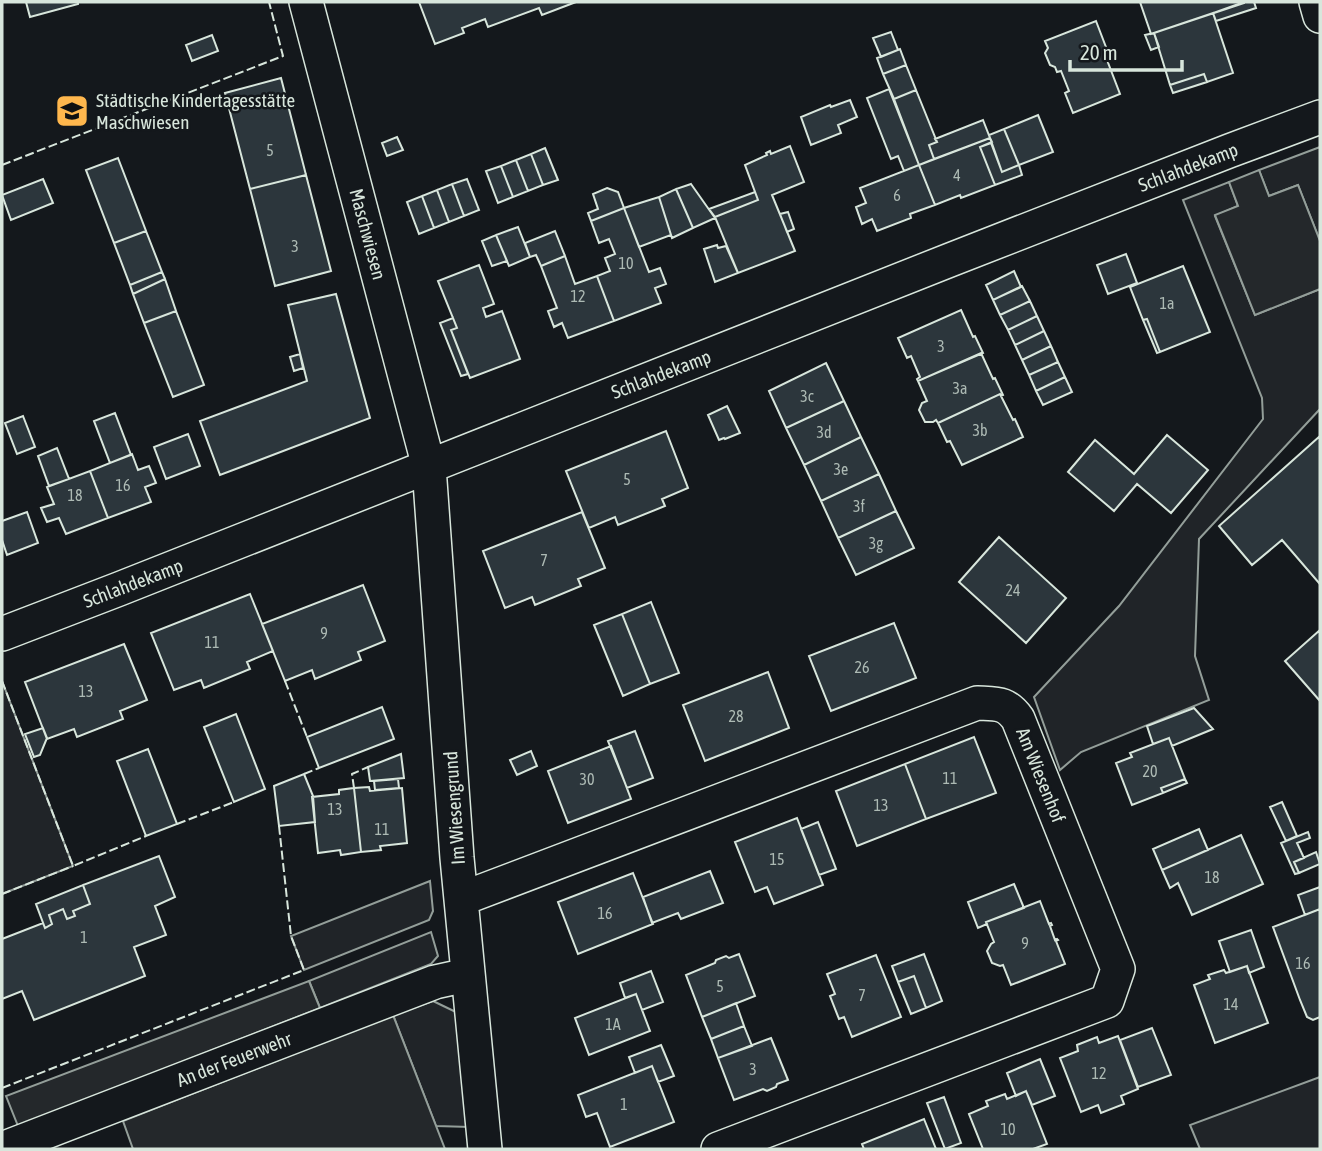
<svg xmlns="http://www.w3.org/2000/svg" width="1322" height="1151" viewBox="0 0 1322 1151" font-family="'Asap Condensed',sans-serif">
	<rect width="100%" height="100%" fill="#14181c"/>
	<!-- green -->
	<path fill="#202428" stroke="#939e99" stroke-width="2" d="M1320 147V241L1298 185 1269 196 1259 170Z
		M1229 182 1238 206 1215 216 1255 315 1320 289V409L1199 539 1195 656 1209 700 1081 752 1060 770 1034 697 1119 606 1263 419 1262 398 1183 200Z
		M2 681 73 866 2 894Z
		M430 881 433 911 429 920 304 970 291 936Z
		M431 932 438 956 431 964 320 1008 309 981Z
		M433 1001 460 1014 470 1127 436 1126 393 1015Z
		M1320 1077V1149H1200L1190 1125Z"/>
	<!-- parking -->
	<path fill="#24282b" stroke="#939e99" stroke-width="2" d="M1259 170 1269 196 1298 185 1320 241V289L1255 315 1215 215 1238 206 1229 182Z
		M309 981 320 1008 18 1126 6 1096Z
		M393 1015 445 1149H133L123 1121Z"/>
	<!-- building -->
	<path fill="#2c363c" stroke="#d8e6dc" stroke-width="2" d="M26 2H78V4L30 17Z
		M419 2H576L542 15 539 8 488 27 485 19 462 28 464 33 435 44Z
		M1140 2H1244V3L1151 34Z
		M1244 2H1254L1256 8 1216 21 1213 13Z
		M1213 13 1233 73 1207 82 1204 74 1170 85 1154 33Z
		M1096 21 1109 55 1107 60 1120 94 1073 113 1065 93 1069 91 1061 71 1057 72 1055 67 1050 65 1045 53 1048 48 1045 41Z
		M891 32 898 50 881 57 873 38Z
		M1154 33 1159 47 1151 50 1145 35Z
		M212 35 218 51 192 61 186 45Z
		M900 49 906 65 883 74 877 58Z
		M906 65 916 90 894 99 883 74Z
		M1204 74 1207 82 1173 93 1170 85Z
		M281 78 306 175 250 189 225 93Z
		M889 89 919 165 904 171 898 156 891 159 867 98Z
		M916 90 937 142 929 145 934 159 919 165 894 99Z
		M850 100 857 117 838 125 841 133 811 145 801 117 830 105 831 107Z
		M1038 115 1053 152 1019 165 1004 129Z
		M983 120 990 138 934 159 929 145 937 142 935 139Z
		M1004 129 1019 165 1002 172 989 135Z
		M397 137 403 150 387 156 382 143Z
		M990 138 992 142 980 147 995 185 961 198 960 195 935 205 919 165Z
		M991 143 1002 172 1019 165 1022 175 995 185 980 147Z
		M790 146 804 182 772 195 795 251 738 273 715 217 758 200 745 165 767 155 766 153 770 151 771 154Z
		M545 148 558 180 543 185 531 154Z
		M531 154 543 185 528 191 516 160Z
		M118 158 146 231 114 243 86 170Z
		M516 160 528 191 513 197 501 166Z
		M919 165 935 205 910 214 911 218 877 231 872 219 862 224 856 207 866 203 860 188Z
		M501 166 513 197 498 203 486 171Z
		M306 175 331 271 275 286 250 189Z
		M43 179 53 203 11 220 2 195Z
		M467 179 479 210 464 216 452 184Z
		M452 184 464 216 449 222 437 190Z
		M691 184 715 218 693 228 676 189Z
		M607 188 618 192 624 208 591 221 588 213 598 209 593 194Z
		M676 189 693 228 672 238 659 197Z
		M437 190 449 222 434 228 422 196Z
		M755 192 758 200 715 217 709 209Z
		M422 196 434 228 419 234 407 202Z
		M659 197 671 235 639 247 624 208Z
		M624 208 649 272 660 268 666 284 655 288 661 303 614 321 597 276 610 271 605 258 615 254 609 239 599 243 591 221Z
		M788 212 794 229 787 232 780 214Z
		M518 227 530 257 509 266 496 235Z
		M146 231 162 272 130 285 114 243Z
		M555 231 565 256 541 266 536 255 530 257 525 243Z
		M496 235 507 261 492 266 482 241Z
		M717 245 718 248 726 246 738 273 715 282 704 249Z
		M1126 254 1137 283 1108 294 1097 265Z
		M565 256 575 284 597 276 614 321 568 338 562 323 554 327 548 311 557 308 541 266Z
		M479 265 494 304 483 308 486 317 502 311 520 359 470 378 451 330 457 328 438 281Z
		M1183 266 1210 332 1160 352 1147 319 1143 320 1130 287Z
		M1014 271 1021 287 993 300 986 285Z
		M162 272 165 279 133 294 130 285Z
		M165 279 176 311 144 323 133 294Z
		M1022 286 1030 301 1000 315 993 300Z
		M336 294 370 418 220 475 200 421 307 381 288 305Z
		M1030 301 1037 316 1008 330 1000 315Z
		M961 310 973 337 975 336 983 353 918 381 917 379 920 377 911 356 907 358 898 338Z
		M176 311 204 385 173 397 144 323Z
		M1037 316 1044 331 1015 345 1008 330Z
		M453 318 457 328 451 330 468 374 461 376 440 323Z
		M1147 319 1160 352 1157 353 1143 320Z
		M1044 331 1051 346 1022 360 1015 345Z
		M1051 346 1058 362 1029 375 1022 360Z
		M981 353 993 379 995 378 1003 395 1001 396 1000 394 938 423 936 420 933 422H925L919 410 922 403 927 401 918 381Z
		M300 354 303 368 294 371 290 357Z
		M1058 362 1065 377 1036 391 1029 375Z
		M826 363 844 401 786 428 769 391Z
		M1065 377 1072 392 1043 405 1036 391Z
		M1000 394 1013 420 1015 419 1023 437 962 465 950 441 947 442 938 423Z
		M844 401 861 437 804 465 786 428Z
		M727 406 740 433 725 439 724 438 719 440 708 415Z
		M115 413 131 455 110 463 94 421Z
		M23 416 35 447 17 454 5 423Z
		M666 431 688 488 662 499 665 506 618 525 615 517 589 528 566 471Z
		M188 434 200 466 166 479 154 447Z
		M1167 435 1208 470 1171 513 1137 484 1114 511 1068 472 1095 440 1134 474Z
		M1320 436V582L1319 583 1282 540 1252 565 1219 526Z
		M861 437 879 474 821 501 804 465Z
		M57 448 69 479 49 486 38 456Z
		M132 454 138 470 149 466 156 483 145 487 151 502 108 518 90 471Z
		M90 471 108 518 66 534 59 518 47 522 41 508 54 504 47 487Z
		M879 474 896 511 838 538 821 501Z
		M896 511 914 548 856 575 838 538Z
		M27 512 38 543 7 555 2 540V521Z
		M582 512 605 568 578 579 581 586 535 605 532 597 505 608 483 551Z
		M999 537 1066 598 1026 643 959 582Z
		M363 585 385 641 358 652 361 660 315 679 312 670 285 681 262 624Z
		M250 594 273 651 247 662 250 669 204 688 201 680 174 690 151 633Z
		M651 602 679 673 650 684 622 614Z
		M622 614 650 684 623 696 594 625Z
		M894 623 916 678 831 711 809 656Z
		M1320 630V701L1285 661Z
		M124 644 147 700 120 711 123 719 77 737 74 729 47 739 25 682Z
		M768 672 789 728 705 761 683 705Z
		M382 707 394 739 319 768 307 737Z
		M1194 708 1213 729 1172 746 1169 738 1153 744 1147 726Z
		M236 714 265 789 234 802 204 727Z
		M43 728 47 738 40 755 34 757 25 734Z
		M635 731 653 778 627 788 608 741Z
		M974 737 996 793 926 819 905 764Z
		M1169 738 1185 779 1161 788 1163 793 1132 805 1116 763 1132 757 1130 753Z
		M611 746 631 799 568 823 548 771Z
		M148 749 177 824 146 836 117 761Z
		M531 751 537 766 517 775 510 760Z
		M401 754 404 778 370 781 368 767Z
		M905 764 926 819 857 846 836 791Z
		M304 774 313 796 315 822 279 826 274 786Z
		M398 779 399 788 375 790 374 781Z
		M1185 779 1187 783 1163 793 1161 788Z
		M369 787 370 791 402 788 407 843 380 846 381 850 361 852 354 788Z
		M354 788 361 852 341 855 340 850 318 853 312 797 339 794V790Z
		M1282 802 1297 836 1286 841 1270 807Z
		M797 818 823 885 774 904 767 887 755 892 735 842Z
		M818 822 836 869 819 875 801 829Z
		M1199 829 1208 850 1162 870 1153 849Z
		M1308 832 1310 838 1297 843 1304 858 1294 862 1299 873 1295 874 1281 843Z
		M1241 835 1263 884 1192 915 1178 883 1170 888 1162 870Z
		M1316 852 1320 864 1299 873 1294 862Z
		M159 856 175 897 155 906 166 935 134 947 145 976 34 1020 22 991 2 999V939L43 923 45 928 52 924 49 915 63 909 67 919 75 916 73 911 90 904 83 885Z
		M710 871 723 903 681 919 678 913 652 923 643 897Z
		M633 873 653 924 578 954 558 902Z
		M1014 884 1024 908 986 922 987 924 978 928 968 902Z
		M83 885 90 904 73 911 75 916 67 919 63 909 49 915 52 924 45 928 36 904Z
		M1320 887V909L1305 915 1298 895Z
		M1040 901 1049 924 1051 923 1052 925 1050 926 1055 940 1057 939 1058 940 1056 941 1065 964 1011 985 1003 965 1000 966 992 963 987 951 991 944 994 942 986 922Z
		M1320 909V1017L1313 1020 1307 1017 1300 1000 1273 927Z
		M1251 930 1264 967 1249 973 1247 966 1230 972 1219 941Z
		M739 954 755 996 702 1017 686 975 715 963 716 960 726 956 729 958Z
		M924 954 942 1001 926 1008 914 976 898 982 892 966Z
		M876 955 901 1017 852 1037 844 1017 839 1019 830 996 835 994 827 974Z
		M1247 966 1268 1023 1215 1043 1194 985 1210 979 1208 975 1224 970 1226 973Z
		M651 971 663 1002 642 1010 636 994 625 998 620 983Z
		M914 976 926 1008 911 1014 898 982Z
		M636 994 650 1031 589 1055 575 1018Z
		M736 1003 744 1026 711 1039 702 1017Z
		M744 1026 752 1046 718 1058 711 1039Z
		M1152 1028 1171 1075 1138 1087 1120 1040Z
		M1118 1036 1138 1089 1121 1096 1124 1104 1101 1113 1098 1105 1081 1112 1060 1058 1078 1051 1077 1045 1097 1037 1099 1043Z
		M771 1038 788 1080 777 1084 776 1087 767 1091 763 1089 734 1100 718 1058Z
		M661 1045 674 1076 658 1082 652 1066 635 1073 629 1057Z
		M1040 1059 1055 1096 1032 1105 1026 1091 1016 1096 1007 1073Z
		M652 1066 674 1122 610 1147 597 1113 586 1117 578 1095Z
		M1026 1091 1047 1144 1033 1149H983L969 1114 988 1106 986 1101 1005 1094 1007 1099Z
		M944 1097 961 1143 945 1149 927 1103Z
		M924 1119 936 1149H864L862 1144Z"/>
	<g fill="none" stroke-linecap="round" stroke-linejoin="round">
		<defs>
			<path id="street" d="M306 2 429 467 457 858 485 1149
				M1316 2 1320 16
				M2 634 119 589 950 260 1229 151 1320 117
				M461 899 977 703C997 704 1006 702 1018 719L1118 969 1107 1001 718 1149
				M2 1149 435 982 467 975"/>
		</defs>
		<!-- street casing -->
		<use href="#street" stroke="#d8e6dc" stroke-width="36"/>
		<!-- street -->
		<use href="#street" stroke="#14181c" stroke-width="33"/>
		<!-- fence -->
		<path stroke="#d8e6dc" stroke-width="2" stroke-dasharray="9 3.5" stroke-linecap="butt" d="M2 165 283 56 269 2
			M2 681 73 866 146 836
			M285 681 307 737
			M304 774 319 768
			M354 788 352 774 368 767
			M177 824 234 802
			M2 894 73 866
			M2 1088 304 970 291 936 279 826"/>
	</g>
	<!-- icons -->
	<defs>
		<symbol id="school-square" viewBox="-11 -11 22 22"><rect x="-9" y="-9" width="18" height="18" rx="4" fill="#ffb74d" stroke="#14181c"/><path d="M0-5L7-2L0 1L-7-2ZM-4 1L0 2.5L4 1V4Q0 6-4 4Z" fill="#111"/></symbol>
	</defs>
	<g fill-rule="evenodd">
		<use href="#school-square" x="53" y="92" width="38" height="38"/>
	</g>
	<g text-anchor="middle" stroke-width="5" stroke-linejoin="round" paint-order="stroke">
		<!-- number labels -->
		<g font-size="16" fill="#adbab4">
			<text x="270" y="156">5</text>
			<text x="957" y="181">4</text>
			<text x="897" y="201">6</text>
			<text x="295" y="252">3</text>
			<text x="626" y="269">10</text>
			<text x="578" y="302">12</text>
			<text x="1167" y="309">1a</text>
			<text x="941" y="352">3</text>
			<text x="960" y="394">3a</text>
			<text x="807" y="402">3c</text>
			<text x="980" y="436">3b</text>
			<text x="824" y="438">3d</text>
			<text x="841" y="475">3e</text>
			<text x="627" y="485">5</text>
			<text x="123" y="491">16</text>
			<text x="75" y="501">18</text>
			<text x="859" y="512">3f</text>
			<text x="876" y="549">3g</text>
			<text x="544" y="566">7</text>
			<text x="1013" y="596">24</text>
			<text x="324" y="639">9</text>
			<text x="212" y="648">11</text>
			<text x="862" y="673">26</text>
			<text x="86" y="697">13</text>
			<text x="736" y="722">28</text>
			<text x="1150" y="777">20</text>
			<text x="950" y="784">11</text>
			<text x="587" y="785">30</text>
			<text x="881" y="811">13</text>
			<text x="335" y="815">13</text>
			<text x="382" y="835">11</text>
			<text x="777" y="865">15</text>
			<text x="1212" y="883">18</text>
			<text x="605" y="919">16</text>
			<text x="84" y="943">1</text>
			<text x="1025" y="949">9</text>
			<text x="1303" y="969">16</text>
			<text x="720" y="992">5</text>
			<text x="862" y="1001">7</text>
			<text x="1231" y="1010">14</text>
			<text x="613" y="1030">1A</text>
			<text x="753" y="1075">3</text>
			<text x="1099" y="1079">12</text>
			<text x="624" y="1110">1</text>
			<text x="1008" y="1135">10</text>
		</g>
		<!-- poi labels -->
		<g font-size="19" fill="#d8e6dc" stroke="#14181c" text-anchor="start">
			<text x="96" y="107">Städtische Kindertagesstätte<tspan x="96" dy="22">Maschwiesen</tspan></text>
		</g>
		<!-- street labels -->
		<g font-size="19" fill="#d8e6dc" stroke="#14181c">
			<text transform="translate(1188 167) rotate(-21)" y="7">Schlahdekamp</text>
			<text transform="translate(368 234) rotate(75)" y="7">Maschwiesen</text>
			<text transform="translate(661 374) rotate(-21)" y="7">Schlahdekamp</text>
			<text transform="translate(133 583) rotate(-21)" y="7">Schlahdekamp</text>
			<text transform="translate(1041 775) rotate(68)" y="7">Am Wiesenhof</text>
			<text transform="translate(454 808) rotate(-94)" y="7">Im Wiesengrund</text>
			<text transform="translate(234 1059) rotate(-21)" y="7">An der Feuerwehr</text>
		</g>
	</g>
	<!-- border -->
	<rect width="1322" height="1151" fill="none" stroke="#d8e6dc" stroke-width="7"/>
	<!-- scale -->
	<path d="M1070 60v10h112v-10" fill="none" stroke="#d8e6dc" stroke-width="3.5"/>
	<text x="1080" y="60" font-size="21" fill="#d8e6dc" stroke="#14181c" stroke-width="5" paint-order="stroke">20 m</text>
</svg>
